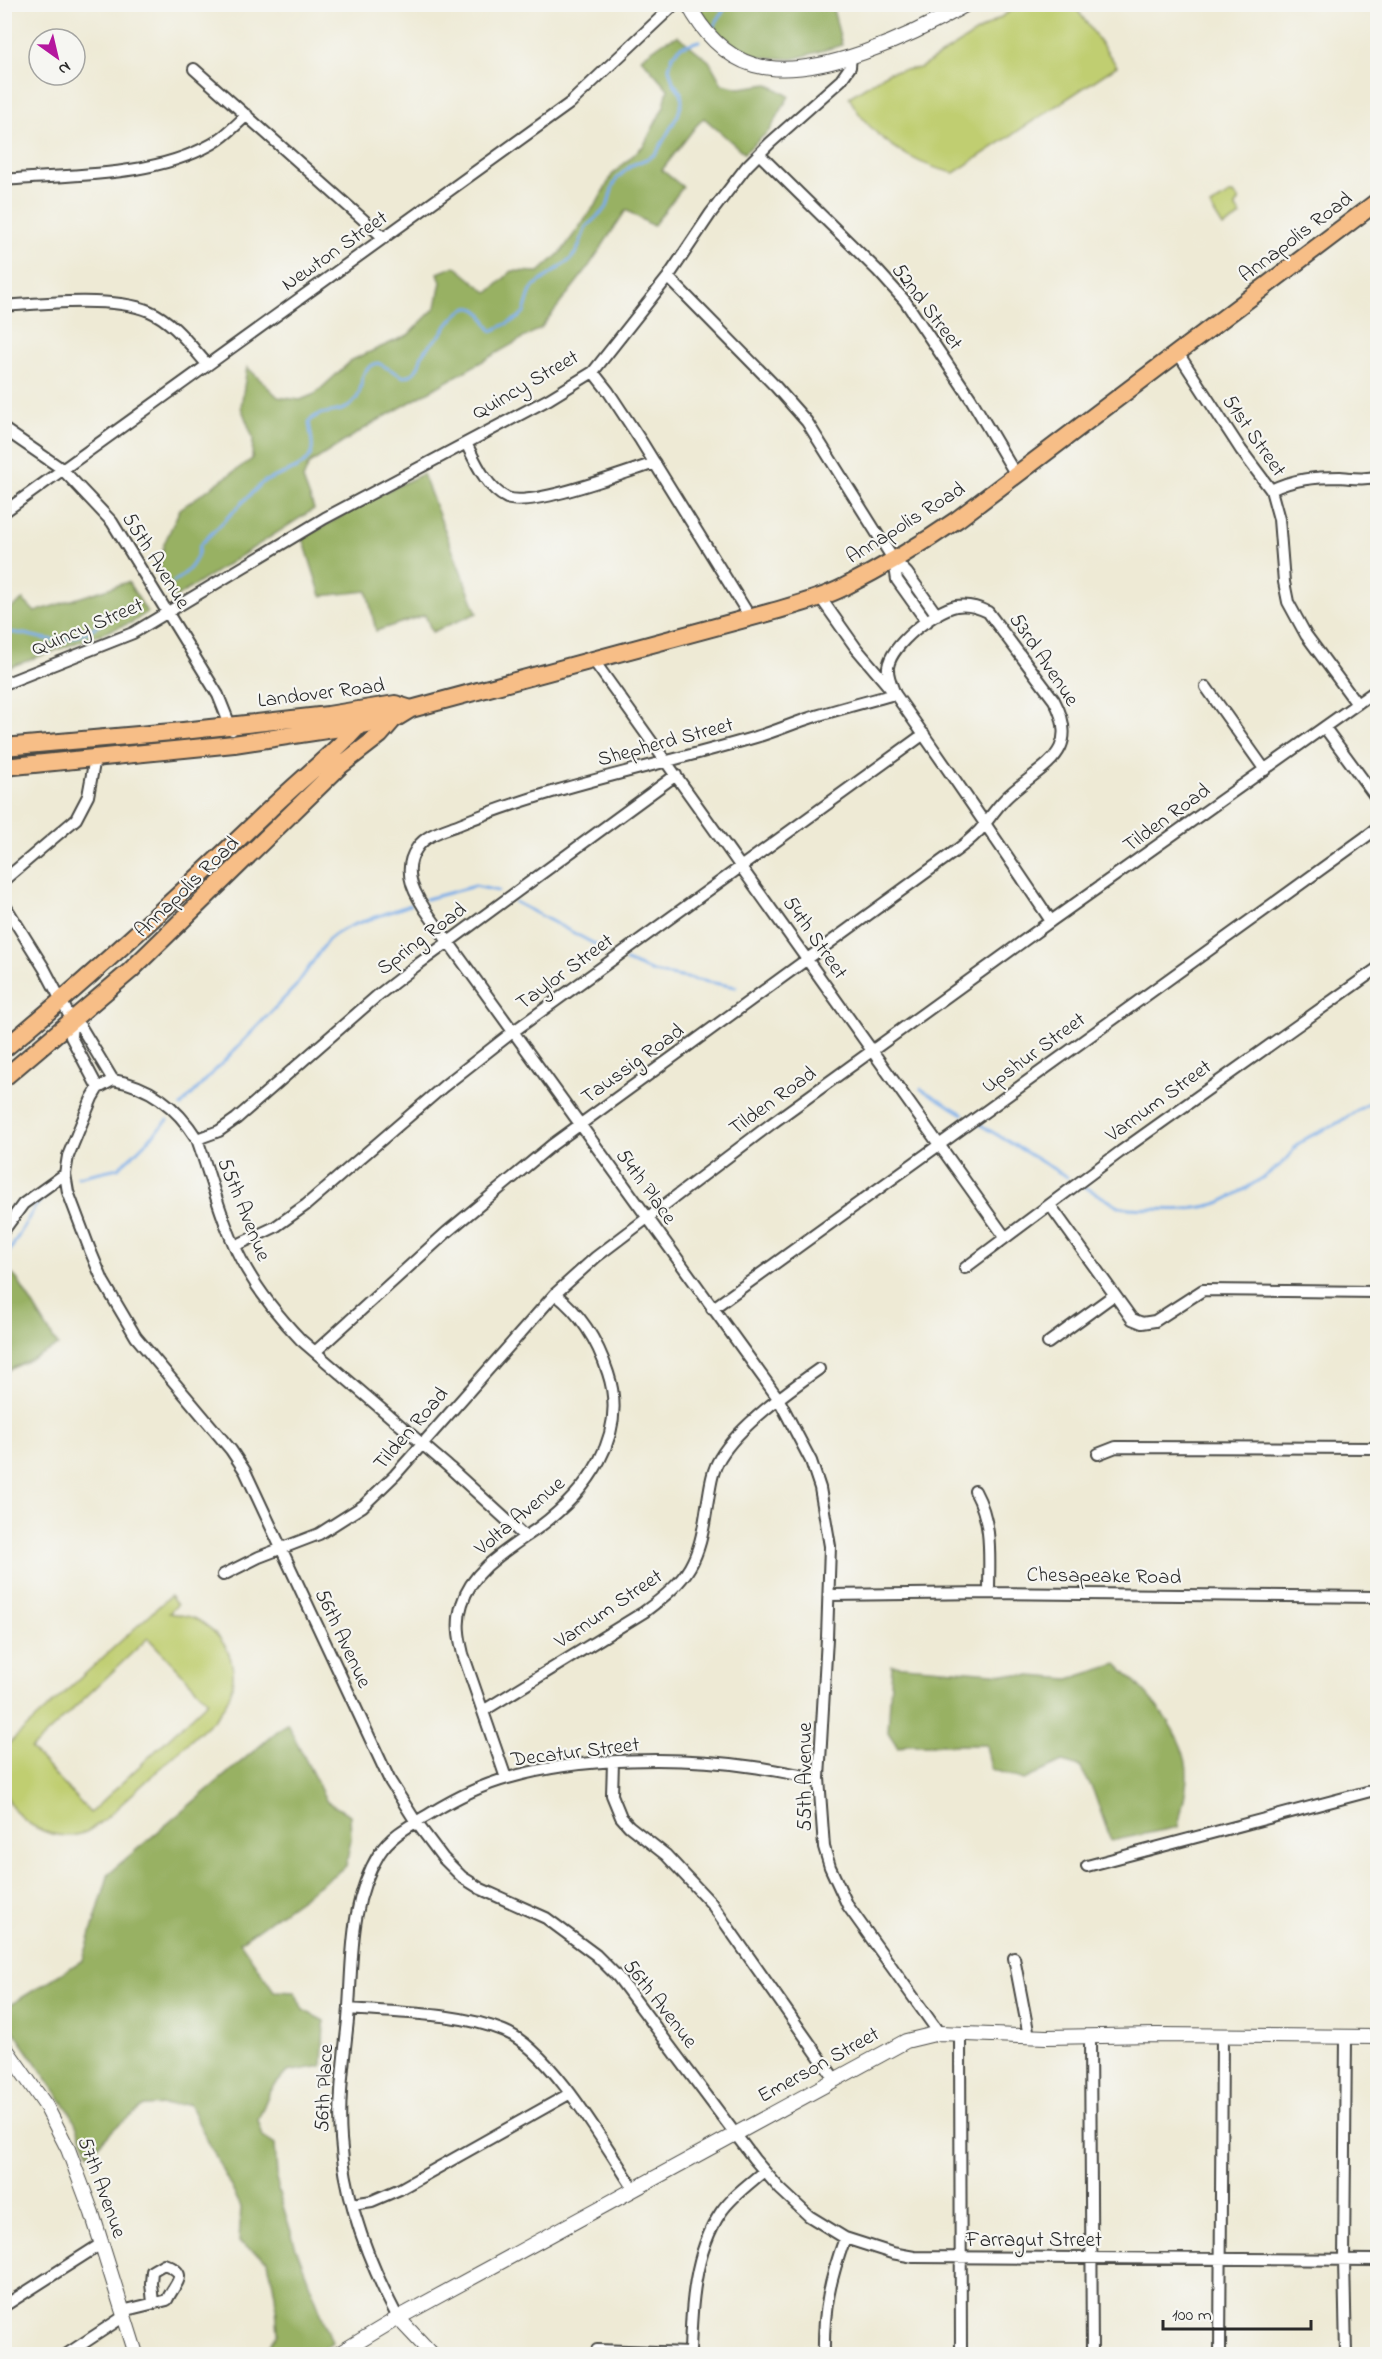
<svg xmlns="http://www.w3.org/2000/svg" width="1382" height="2359" viewBox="0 0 1382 2359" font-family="'Indie Flower',sans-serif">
	<rect width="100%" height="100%" fill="#f6f6f2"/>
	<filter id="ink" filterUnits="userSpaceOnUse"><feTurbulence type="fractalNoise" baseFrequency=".0167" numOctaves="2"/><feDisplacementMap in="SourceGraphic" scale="12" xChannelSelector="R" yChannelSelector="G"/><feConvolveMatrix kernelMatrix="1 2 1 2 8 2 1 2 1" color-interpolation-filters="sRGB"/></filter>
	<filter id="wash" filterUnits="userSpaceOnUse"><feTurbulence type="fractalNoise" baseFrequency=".008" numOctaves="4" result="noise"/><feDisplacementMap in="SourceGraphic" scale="24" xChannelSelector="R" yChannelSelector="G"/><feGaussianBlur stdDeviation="1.35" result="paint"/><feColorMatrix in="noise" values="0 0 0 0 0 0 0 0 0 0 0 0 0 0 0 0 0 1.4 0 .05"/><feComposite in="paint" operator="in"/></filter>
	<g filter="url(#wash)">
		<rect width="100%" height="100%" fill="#eeead5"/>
		<!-- green -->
		<path fill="#c0ce71" stroke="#767c4e" stroke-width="1.5" fill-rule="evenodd" d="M1020 5H1074L1117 66 954 173C911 164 869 136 849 97L889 72 920 68Z
			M1229 194H1234L1239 200 1235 206 1241 216 1223 227 1210 206Z
			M170 1596 177 1605 169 1613C177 1615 189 1615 196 1619 237 1641 246 1687 213 1720L105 1819C99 1823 92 1829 86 1832 55 1845 11 1822 5 1789 2 1776 4 1760 5 1747ZM148 1638 208 1701 90 1813 31 1749Z"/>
		<!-- forest -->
		<path fill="#98b163" stroke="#626e47" stroke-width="1.5" d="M699 5H832L842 45 793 59 759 57 735 47 707 23Z
			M678 36 709 61 722 84 740 88 768 84 789 96 770 130 744 153 704 118 696 126 662 170 683 187 653 226 626 210 587 269 541 328 370 425 309 464 303 479 314 509 175 598 160 565 164 544 180 509 252 459 253 438 241 407 247 367 278 397 300 400 315 394 352 360 408 335 436 307 441 282 438 273 455 266 488 293 512 271 539 272 562 251 598 201 612 175 644 145 664 106 668 89 641 58 665 41Z
			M423 474 477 613 432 632 425 615 376 631 367 591 321 596 303 538 382 493Z
			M128 582 147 612 133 622 5 669V612L23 600 35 612Z
			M4 1266 17 1279 58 1346 5 1372Z
			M1117 1664C1145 1691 1188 1734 1187 1776 1187 1792 1181 1810 1178 1827L1111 1841 1093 1790 1080 1767 1062 1762 1024 1780 991 1769 986 1745H907L898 1748 888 1732 892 1665 1069 1679Z
			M287 1723 327 1802 350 1815 351 1839 346 1866 240 1942 274 1991 295 1992 303 2010 324 2021 322 2066 287 2072 270 2091 258 2120 263 2137 275 2145 278 2190 296 2248 332 2342 317 2354H263L278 2333 275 2294 268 2261 239 2242 241 2207 189 2104 144 2106 116 2127 89 2154 72 2115 4 2017 5 2008 83 1960 109 1873Z"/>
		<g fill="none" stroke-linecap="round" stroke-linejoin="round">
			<!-- stream -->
			<path stroke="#7cade7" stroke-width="3" d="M711 30 728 4
				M174 582C189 571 197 563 200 545L262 483C276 474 309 470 312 450 313 441 310 431 309 422 321 407 338 417 352 404 368 390 353 370 378 363L404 377C409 376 413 374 416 370 420 365 420 359 423 353 427 346 434 342 439 336 447 327 463 298 479 311 485 316 486 325 492 331L518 318 524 312 530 293 534 286 570 260 577 251 586 227 607 207 613 186 618 177 632 165 651 157 657 152 678 115 682 102 681 93 673 82 669 68 672 57 680 47 699 41
				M4 633C22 630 41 641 59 640 86 639 110 615 134 604
				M426 899 475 886 498 891
				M515 902 608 951
				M626 961 653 972 736 987
				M921 1089 963 1114
				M181 1106 296 986 328 940 338 932 353 925 410 905
				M979 1124 1067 1177
				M78 1177 118 1168 133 1155 168 1120
				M1085 1187 1118 1206 1129 1208C1156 1209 1185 1212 1212 1205 1229 1201 1273 1172 1286 1160 1291 1155 1293 1149 1297 1145 1308 1135 1322 1131 1334 1125 1349 1117 1361 1106 1378 1099
				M4 1261 35 1207 46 1194"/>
		</g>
	</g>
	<g filter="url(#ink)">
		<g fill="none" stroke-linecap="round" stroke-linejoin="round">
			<defs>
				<path id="minor" d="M194 69 384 238
					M759 154 878 271 905 301 971 399 1016 475
					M4 180C72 174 151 178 212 144 225 137 236 125 247 115
					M668 277 776 387 807 422 893 559 907 573 937 615
					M4 306C43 303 114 296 149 311 173 321 190 345 207 364
					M1178 353 1241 450 1271 490 1279 519 1284 582 1288 602 1306 635 1357 704
					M593 372 608 391 641 441 750 617
					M4 429 62 469 112 522 218 695 232 730
					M466 443C475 461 487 489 507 498 532 508 626 472 655 463
					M1271 490C1293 479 1315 477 1340 477 1353 478 1365 480 1378 476
					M4 512 569 104 675 4
					M894 560 897 580 927 622
					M820 597 856 648 895 694C869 701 842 708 816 716 796 722 777 731 756 737 658 766 555 785 460 824 445 830 426 834 417 848 400 872 416 897 431 918L778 1398 811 1461 820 1488 830 1546 827 1638 819 1778 824 1847 830 1867 848 1906 939 2033
					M594 661 1005 1237
					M4 684 133 633 325 518 549 399 593 372 668 277 711 213 747 166 770 143 841 80 850 67 851 56
					M1206 687 1265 770
					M1325 728 1378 800
					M4 880 76 819 88 796 95 758
					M4 904 44 968 72 1021 81 1027 113 1080C150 1086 177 1107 197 1139 212 1181 224 1232 247 1270 262 1296 281 1319 301 1340L450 1468 524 1536
					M72 1021 71 1037 98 1088
					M113 1080 98 1088 92 1098 68 1156 65 1174 68 1192 90 1250 103 1281 136 1337 231 1450 245 1471 390 1781 416 1822 443 1858 462 1877 481 1889 546 1918 596 1955 618 1977 639 2005 754 2159 780 2189 809 2216 845 2238 892 2253 914 2257 1378 2260
					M197 1139 219 1131 236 1119 377 996 417 965 676 775
					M1050 1205 1132 1319 1142 1323 1155 1321 1203 1290 1378 1292
					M4 1230 23 1204 65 1174
					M235 1246 275 1227 306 1205 444 1086 514 1031 924 734
					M965 1268 1120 1152 1378 968
					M712 1309 1378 828
					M1048 1343 1114 1295
					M315 1352 447 1232 552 1145 950 855C960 848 970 840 979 831 988 821 995 809 1005 799 1038 766 1084 756 1054 700L988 612C978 607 968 604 956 606 935 610 891 645 888 667 887 676 892 686 895 694 948 769 1000 845 1051 921
					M1098 1454 1116 1447 1378 1448
					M975 1491C993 1524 989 1556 989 1593
					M223 1575 259 1557 319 1534 363 1506 395 1475 555 1294 596 1257 771 1124 1051 921 1378 689
					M829 1595 989 1593 1378 1597
					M483 1711 644 1612C690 1578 699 1562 707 1506 710 1490 711 1472 720 1458 739 1426 789 1390 819 1369
					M613 1762 612 1795 621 1817 629 1826 666 1855 711 1903 834 2078
					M506 1778 463 1654C459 1637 456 1622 462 1604 472 1569 510 1548 538 1528 587 1492 629 1436 608 1373 598 1342 581 1314 555 1294
					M1087 1866 1378 1789
					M1014 1958 1029 2036
					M349 2009C397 2013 458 2012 504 2031 551 2050 605 2145 634 2189
					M960 2034 961 2354
					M1090 2036 1092 2354
					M1346 2037 1344 2260 1346 2354
					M352 2204 372 2201 400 2189 569 2094
					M4 2306 101 2244
					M122 2311 167 2300C175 2282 191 2274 164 2264L152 2271 151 2283 153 2303
					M398 2318C369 2263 345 2201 341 2139 338 2099 344 2059 348 2020 353 1965 348 1904 379 1854 391 1835 411 1825 431 1813 454 1799 482 1785 508 1778 579 1757 680 1756 754 1767 775 1770 797 1775 819 1778
					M597 2350 690 2353
					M67 2354 123 2317
					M690 2354C691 2308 694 2252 721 2212 732 2196 749 2184 764 2171
					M824 2354C823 2311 830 2279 845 2238
					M1220 2354 1222 2036"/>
				<path id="tertiary" d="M688 4C702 31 724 56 754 65 815 82 914 35 967 4
					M4 2046 46 2106 68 2149 92 2213 136 2354
					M398 2318 432 2354
					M338 2354 398 2318 906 2041 939 2033 1046 2037 1156 2035 1378 2037"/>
				<path id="primary" d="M4 747 183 731 328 715 395 704 411 709
					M4 767 234 744 393 720 411 709 771 612C795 605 820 599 842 588 882 568 922 544 958 519L1378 201
					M4 1049C96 973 183 892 269 810 304 776 344 746 374 708
					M4 1078 130 971 340 766 380 735 393 720"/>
			</defs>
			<!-- minor casing -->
			<use href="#minor" stroke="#484844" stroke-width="14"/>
			<!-- tertiary casing -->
			<use href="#tertiary" stroke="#484844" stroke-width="16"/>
			<!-- primary casing -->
			<use href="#primary" stroke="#484844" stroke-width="20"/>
			<!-- minor -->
			<use href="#minor" stroke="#fff" stroke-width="10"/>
			<!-- tertiary -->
			<use href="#tertiary" stroke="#fff" stroke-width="14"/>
			<!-- primary -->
			<use href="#primary" stroke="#f7be87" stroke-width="16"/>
		</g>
	</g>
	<g text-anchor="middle" stroke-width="4.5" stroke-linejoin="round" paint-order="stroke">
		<!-- street labels -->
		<g font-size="21" fill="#2b2b2b" stroke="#f6f6f2">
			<text transform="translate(1295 236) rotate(-37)" y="7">Annapolis Road</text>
			<text transform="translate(334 250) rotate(-35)" y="7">Newton Street</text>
			<text transform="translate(928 306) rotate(53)" y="7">52nd Street</text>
			<text transform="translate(525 384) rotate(-30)" y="7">Quincy Street</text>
			<text transform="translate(1255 435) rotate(55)" y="7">51st Street</text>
			<text transform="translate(905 522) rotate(-32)" y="7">Annapolis Road</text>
			<text transform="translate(157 560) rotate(58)" y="7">55th Avenue</text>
			<text transform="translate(87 626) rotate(-23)" y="7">Quincy Street</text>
			<text transform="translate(1045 659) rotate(56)" y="7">53rd Avenue</text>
			<text transform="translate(321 692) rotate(-7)" y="7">Landover Road</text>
			<text transform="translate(665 741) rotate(-15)" y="7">Shepherd Street</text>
			<text transform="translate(1166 817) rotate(-36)" y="7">Tilden Road</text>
			<text transform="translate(186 886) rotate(-44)" y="7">Annapolis Road</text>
			<text transform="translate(816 937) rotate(55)" y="7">54th Street</text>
			<text transform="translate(421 938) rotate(-37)" y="7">Spring Road</text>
			<text transform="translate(564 971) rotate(-36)" y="7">Taylor Street</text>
			<text transform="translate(1033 1052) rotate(-36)" y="7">Upshur Street</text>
			<text transform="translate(632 1063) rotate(-36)" y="7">Taussig Road</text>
			<text transform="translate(772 1100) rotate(-36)" y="7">Tilden Road</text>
			<text transform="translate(1158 1100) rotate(-36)" y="7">Varnum Street</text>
			<text transform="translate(647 1186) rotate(54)" y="7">54th Place</text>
			<text transform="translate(245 1209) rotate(68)" y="7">55th Avenue</text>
			<text transform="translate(410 1428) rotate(-49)" y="7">Tilden Road</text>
			<text transform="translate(519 1515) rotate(-40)" y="7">Volta Avenue</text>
			<text transform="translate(1104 1575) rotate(1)" y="7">Chesapeake Road</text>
			<text transform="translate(608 1608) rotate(-34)" y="7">Varnum Street</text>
			<text transform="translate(344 1638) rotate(65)" y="7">56th Avenue</text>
			<text transform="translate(575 1751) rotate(-7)" y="7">Decatur Street</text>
			<text transform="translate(804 1777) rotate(-90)" y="7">55th Avenue</text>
			<text transform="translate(661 2003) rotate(52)" y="7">56th Avenue</text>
			<text transform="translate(818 2064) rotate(-29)" y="7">Emerson Street</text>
			<text transform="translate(323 2088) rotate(-87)" y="7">56th Place</text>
			<text transform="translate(103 2187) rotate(70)" y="7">57th Avenue</text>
			<text x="1034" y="2246">Farragut Street</text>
		</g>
	</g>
	<!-- margin -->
	<rect width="1382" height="2359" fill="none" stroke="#f6f6f2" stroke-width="24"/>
	<!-- north arrow -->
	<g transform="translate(57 57) rotate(146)"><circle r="28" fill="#f6f6f2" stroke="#a5a5a2" stroke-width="1.5"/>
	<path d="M0-4.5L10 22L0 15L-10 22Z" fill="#b5179e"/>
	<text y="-9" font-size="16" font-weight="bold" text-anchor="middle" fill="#2b2b2b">N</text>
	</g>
	<!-- scale -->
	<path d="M1163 2320v9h148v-9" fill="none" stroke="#2b2b2b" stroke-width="3"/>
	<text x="1172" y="2320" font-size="18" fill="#2b2b2b" stroke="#f6f6f2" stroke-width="4.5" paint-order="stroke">100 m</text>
</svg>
